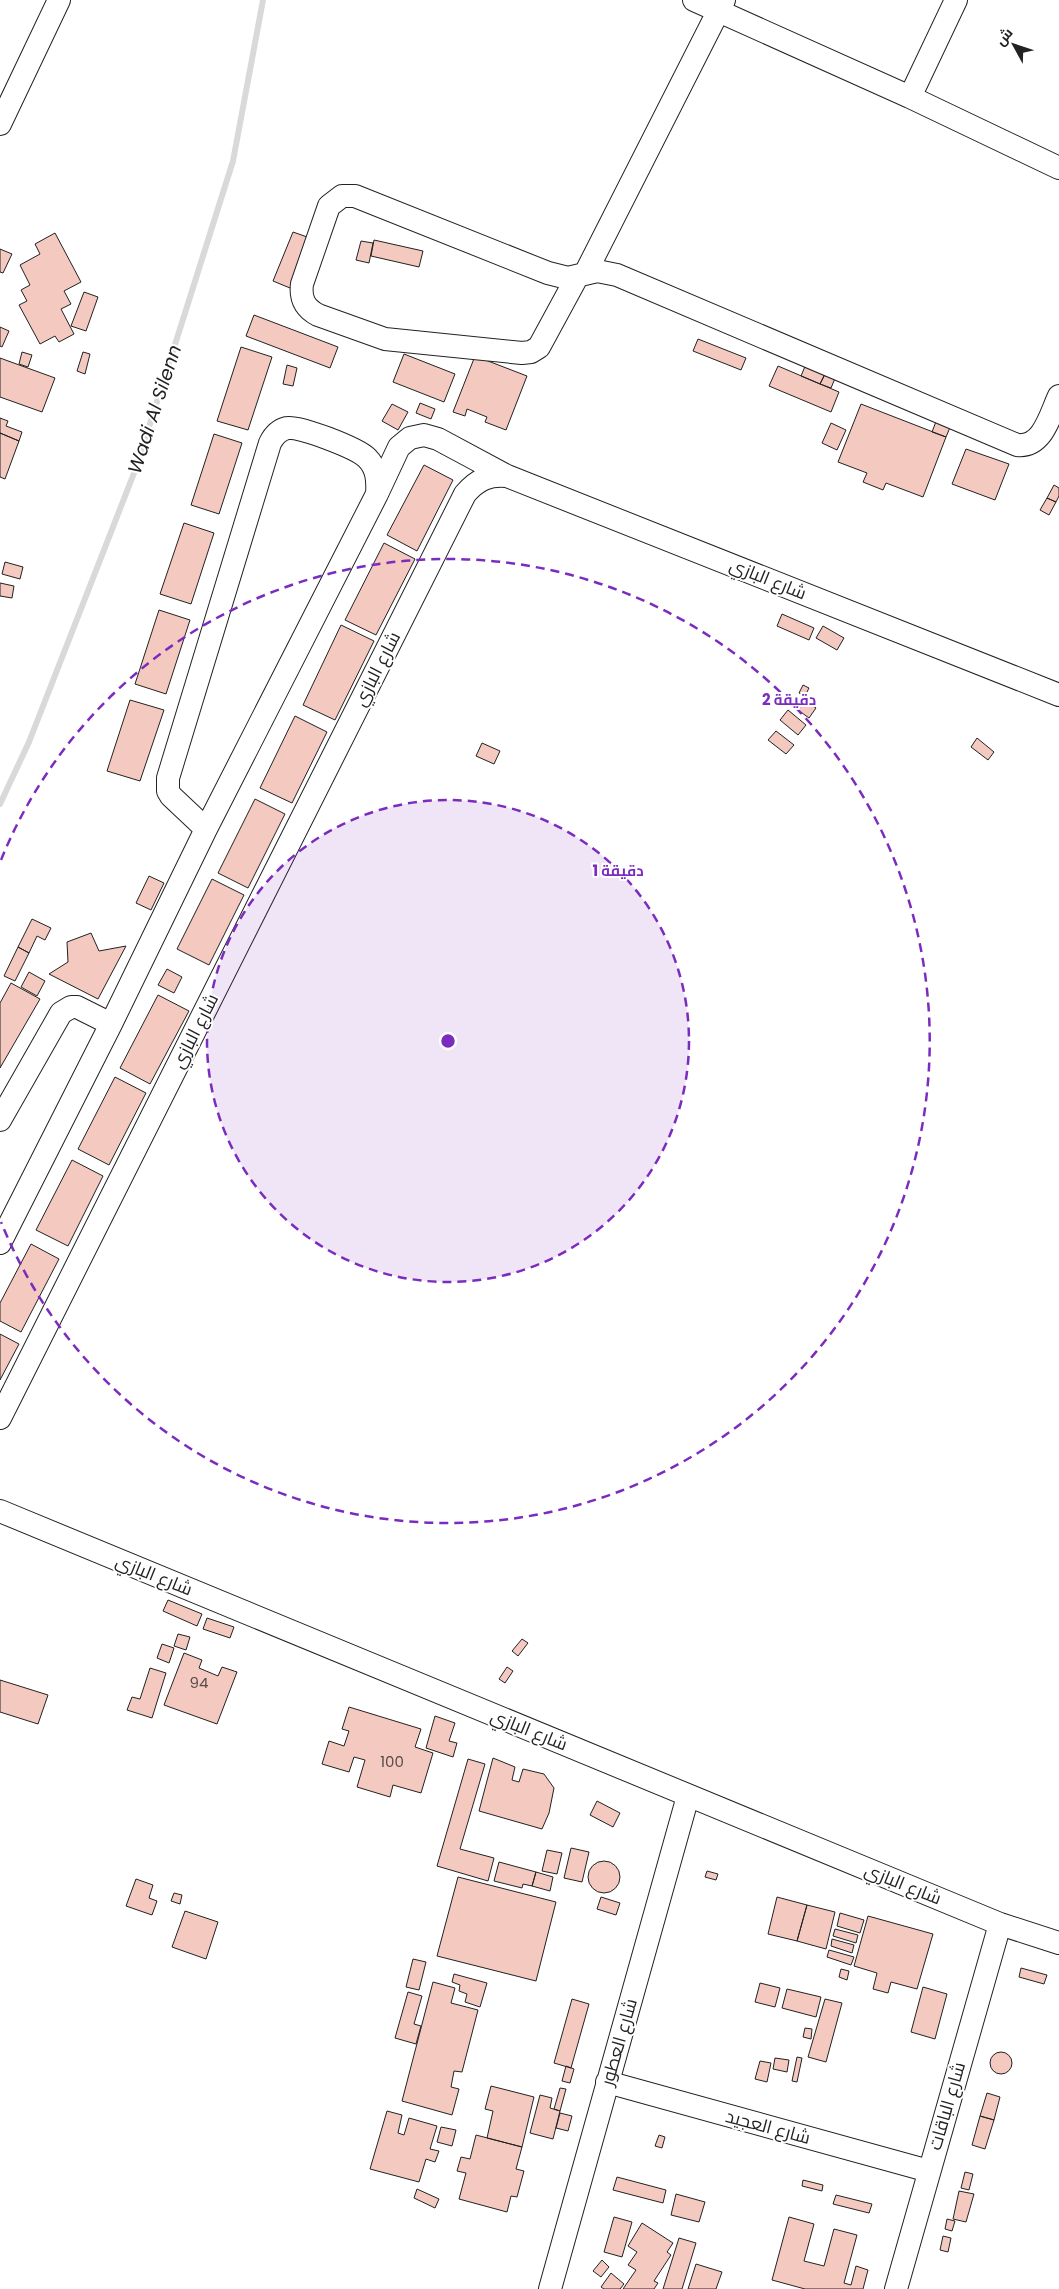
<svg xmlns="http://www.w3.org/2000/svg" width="1059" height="2289" viewBox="0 0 1059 2289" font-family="Poppins,Cairo,sans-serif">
	<rect width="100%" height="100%" fill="#fff"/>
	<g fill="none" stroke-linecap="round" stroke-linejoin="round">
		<!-- stream -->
		<path stroke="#d9d9d9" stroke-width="6" d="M0 804 29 742 136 468 233 161 263 0"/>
	</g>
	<!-- building -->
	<path fill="#f3c9c0" stroke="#222" d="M293 232 310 238 290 288 273 281Z
		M55 233 81 282 64 291 71 304 61 309 74 334 59 342 55 336 40 344 19 305 27 301 21 290 30 285 20 265 40 254 35 244Z
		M374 240 423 251 419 267 371 256Z
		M361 241 373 243 369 263 356 260Z
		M0 249 12 254 3 273 0 272Z
		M84 292 98 297 86 331 71 326Z
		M254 315 338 347 330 368 246 336Z
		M0 327 9 331 2 347 0 346Z
		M698 339 746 358 741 370 693 351Z
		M241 347 272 357 248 430 217 421Z
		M22 352 32 355 28 367 19 364Z
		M83 352 90 354 85 374 77 371Z
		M404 354 455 374 444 402 393 382Z
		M475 356 527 376 506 430 485 422 487 417 467 409 465 416 453 412Z
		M0 358 55 378 42 412 0 397Z
		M806 364 826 372 820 384 801 376Z
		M287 365 297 368 293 386 283 384Z
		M778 366 839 392 831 412 769 386Z
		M826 372 836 376 831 388 820 384Z
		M420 403 435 409 431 419 416 413Z
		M392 404 408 412 398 430 382 421Z
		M861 404 946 437 923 497 886 483 883 490 863 482 867 473 838 462Z
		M0 418 8 421 6 426 22 432 19 441 0 433Z
		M937 419 951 425 946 437 932 432Z
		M831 423 846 430 837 450 822 443Z
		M0 433 19 441 5 479 0 477Z
		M214 434 242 443 219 514 191 505Z
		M966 449 1009 464 995 500 952 484Z
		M424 465 453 480 417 551 387 535Z
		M1054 485 1059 488V496L1056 502 1047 498Z
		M1047 498 1056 502 1049 515 1040 510Z
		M184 523 214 533 191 604 160 594Z
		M384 543 415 559 376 635 345 620Z
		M5 562 23 567 20 579 2 574Z
		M0 583 14 586 12 598 0 596Z
		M159 610 190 620 166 694 135 684Z
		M782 614 814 628 809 640 777 626Z
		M341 625 374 641 335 720 303 705Z
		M823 626 844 638 837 650 816 638Z
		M803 685 809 688 805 696 799 693Z
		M130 700 164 710 140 781 107 771Z
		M805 700 816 708 809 718 798 710Z
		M788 710 806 725 798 735 780 720Z
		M295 716 327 732 292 803 260 788Z
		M776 731 794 745 786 754 768 740Z
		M977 738 994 752 988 760 971 747Z
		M482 743 500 751 494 764 476 756Z
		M255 799 285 814 248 888 218 873Z
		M149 876 164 883 151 910 136 903Z
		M212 879 244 895 209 965 177 949Z
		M32 919 51 928 45 940 37 936 29 953 18 947Z
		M91 933 99 951 126 946 98 999 49 974 68 962 67 942Z
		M18 947 29 953 15 981 4 976Z
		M167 969 182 977 174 993 158 985Z
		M29 972 45 981 37 996 21 987Z
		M11 983 40 999 0 1068V1003Z
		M158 995 189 1011 150 1084 120 1068Z
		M115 1077 146 1093 109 1165 78 1149Z
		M72 1160 103 1176 68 1246 36 1230Z
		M31 1244 59 1259 21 1332 0 1321V1303Z
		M0 1334 19 1344 0 1380Z
		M168 1600 202 1614 197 1626 163 1611Z
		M207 1618 234 1627 230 1638 203 1629Z
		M178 1634 190 1637 186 1650 174 1646Z
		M522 1639 528 1643 518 1656 512 1651Z
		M162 1644 174 1648 169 1663 157 1658Z
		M184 1653 202 1660 199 1668 218 1676 222 1667 237 1672 217 1724 164 1705Z
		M507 1667 513 1671 505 1683 499 1679Z
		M150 1668 166 1673 152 1718 127 1710 132 1697 140 1699Z
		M0 1680 48 1695 38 1724 0 1712Z
		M349 1707 421 1729 415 1747 433 1753 421 1793 393 1785 390 1797 357 1787 365 1760 354 1757 349 1772 322 1764 329 1741 344 1746 349 1731 342 1729Z
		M435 1716 455 1723 449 1741 457 1743 453 1757 426 1748Z
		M493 1758 515 1767 512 1780 519 1782 523 1769 544 1774 554 1788 549 1813 542 1829 479 1811Z
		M468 1759 485 1764 460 1849 494 1858 488 1881 437 1866Z
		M597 1801 620 1813 613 1827 590 1815Z
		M571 1848 589 1852 582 1882 564 1878Z
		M547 1850 562 1853 557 1874 542 1871Z
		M588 1877a16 16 0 1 1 32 0a16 16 0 1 1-32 0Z
		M499 1862 536 1872 532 1886 523 1884 522 1888 494 1881Z
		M707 1871 718 1874 716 1880 705 1877Z
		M536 1872 553 1877 550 1891 532 1886Z
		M458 1877 556 1902 536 1981 437 1956Z
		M136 1879 153 1885 149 1898 157 1901 152 1915 126 1906Z
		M174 1893 182 1895 180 1904 171 1901Z
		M601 1897 620 1903 616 1915 597 1909Z
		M777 1897 807 1905 797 1941 768 1934Z
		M807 1905 835 1912 826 1949 797 1941Z
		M185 1911 218 1922 206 1959 172 1947Z
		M840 1913 864 1920 860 1933 837 1926Z
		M868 1916 933 1934 917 1989 891 1982 888 1993 873 1989 877 1973 854 1966Z
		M835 1929 858 1935 856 1943 833 1936Z
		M832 1939 854 1945 852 1953 831 1946Z
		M829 1950 854 1957 851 1965 827 1957Z
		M413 1959 426 1962 419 1990 406 1987Z
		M1021 1968 1047 1975 1044 1984 1019 1977Z
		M841 1969 849 1971 847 1980 839 1977Z
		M454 1974 487 1983 480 2007 465 2002 467 1994 459 1991 460 1985 452 1982Z
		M433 1982 455 1988 451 2003 478 2010 462 2072 454 2071 451 2087 459 2089 452 2115 402 2101Z
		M760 1983 780 1988 775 2007 755 2002Z
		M923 1987 947 1994 935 2039 911 2032Z
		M787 1989 821 1997 816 2017 782 2008Z
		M408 1992 422 1996 414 2024 421 2026 416 2044 395 2038Z
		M572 1999 589 2004 571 2068 554 2063Z
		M825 1999 842 2003 826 2062 808 2057Z
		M805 2028 812 2029 811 2039 803 2037Z
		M990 2063a11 11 0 1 1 22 0a11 11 0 1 1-22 0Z
		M797 2057 802 2058 797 2082 792 2081Z
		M775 2058 789 2060 787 2072 773 2069Z
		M760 2061 771 2063 767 2082 755 2079Z
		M566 2066 574 2069 570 2083 562 2081Z
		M491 2086 534 2097 522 2147 487 2138 493 2111 485 2109Z
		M560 2088 566 2089 560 2111 554 2109Z
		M987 2093 1000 2097 994 2120 980 2116Z
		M540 2095 552 2098 550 2108 560 2111 553 2139 530 2133Z
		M387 2111 402 2115 398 2133 404 2135 409 2118 437 2126 430 2149 439 2151 435 2162 426 2159 419 2182 370 2169Z
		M560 2113 572 2116 568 2131 556 2128Z
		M980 2116 994 2120 985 2149 972 2145Z
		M441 2127 456 2130 452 2146 437 2142Z
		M476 2135 522 2147 516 2169 524 2171 517 2197 511 2196 507 2212 459 2199 466 2173 457 2171 461 2157 470 2159Z
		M659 2135 665 2137 662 2148 655 2146Z
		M965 2172 973 2174 969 2190 961 2188Z
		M617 2177 666 2190 663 2203 613 2190Z
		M803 2180 823 2185 822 2191 802 2186Z
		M417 2189 439 2199 435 2208 414 2198Z
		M959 2191 974 2194 966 2222 953 2219Z
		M676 2194 705 2202 699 2222 671 2215Z
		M836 2195 872 2204 869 2213 833 2204Z
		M614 2217 632 2222 622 2257 604 2252Z
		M789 2217 814 2224 804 2261 824 2266 834 2229 857 2235 844 2283 851 2285 856 2266 868 2270 863 2289H805L772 2280Z
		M947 2219 955 2221 952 2231 945 2229Z
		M642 2223 673 2243 667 2252 671 2255 654 2281 658 2283 654 2289H623L636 2270 628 2265 637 2252 628 2246Z
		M943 2236 951 2238 948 2252 940 2250Z
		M679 2238 696 2243 682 2289H663Z
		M602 2260 609 2267 601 2277 593 2271Z
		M696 2264 722 2272 716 2289H688Z
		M611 2273 624 2284 620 2289H604L601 2287Z"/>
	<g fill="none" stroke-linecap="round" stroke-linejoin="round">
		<defs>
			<path id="minor" d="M694 0 910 97 1059 168
				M910 97 956 0
				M0 124 59 0
				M586 272 724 0
				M577 277 539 347 531 352 522 353 385 339 318 315C305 308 300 299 302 284L329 206 342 196H355L548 273 568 278 597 271 617 275 1017 445C1043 448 1050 415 1059 396
				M206 829 171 796 168 791V778L270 443C274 435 279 430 287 428 300 426 357 448 367 458 377 468 378 480 377 494
				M0 1120 61 1013 71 1007H77L111 1024
				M0 1243 111 1024 206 829 377 494 399 447 410 438 424 435 438 439 507 476
				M0 1418 465 494C477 480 489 474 507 476L1059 695
				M0 1511 1000 1924 1059 1943
				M607 2082 929 2171
				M550 2289 688 1796
				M896 2289 1000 1924"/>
		</defs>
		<!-- minor casing -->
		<use href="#minor" stroke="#222" stroke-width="24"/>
		<!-- minor -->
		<use href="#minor" stroke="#fff" stroke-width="22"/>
	</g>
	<!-- distance rings -->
	<circle cx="448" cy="1041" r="241" fill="#7b2cbf" fill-opacity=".12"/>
	<g fill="none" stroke="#7b2cbf" stroke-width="2.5" stroke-dasharray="9 6">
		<circle cx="448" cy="1041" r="241"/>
		<path d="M1 860A482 482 0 1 1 1 1222"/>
	</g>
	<g text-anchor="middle" stroke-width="4" stroke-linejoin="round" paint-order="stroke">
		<!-- number labels -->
		<g font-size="15" fill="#564c4a">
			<text x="199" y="1688">94</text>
			<text x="392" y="1767">100</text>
		</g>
		<!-- street labels -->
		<g font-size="18" fill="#222" stroke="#fff">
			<text transform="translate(768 579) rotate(22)" y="6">شارع البازي</text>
			<text transform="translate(377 669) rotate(-63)" y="6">شارع البازي</text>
			<text transform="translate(195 1031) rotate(-63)" y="6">شارع البازي</text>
			<text transform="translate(154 1575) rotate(22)" y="6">شارع البازي</text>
			<text transform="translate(529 1730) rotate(22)" y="6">شارع البازي</text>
			<text transform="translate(903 1884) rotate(22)" y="6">شارع البازي</text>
			<text transform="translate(619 2042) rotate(-74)" y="6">شارع العطور</text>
			<text transform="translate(947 2106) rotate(-74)" y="6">شارع الباقات</text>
			<text transform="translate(768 2127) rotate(15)" y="6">شارع العجيد</text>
		</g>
		<!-- water labels -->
		<g font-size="19" font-style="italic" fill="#222" stroke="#fff">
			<text transform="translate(154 409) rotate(-72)" y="7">Wadi Al Silenn</text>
		</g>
	</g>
	<circle cx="448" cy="1041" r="8" fill="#7b2cbf" stroke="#fff" stroke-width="2.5"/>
	<g font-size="15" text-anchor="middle" font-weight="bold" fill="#7b2cbf" stroke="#fff" stroke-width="4" stroke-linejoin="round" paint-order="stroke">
		<text x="789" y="705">2 دقيقة</text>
		<text x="618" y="876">1 دقيقة</text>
	</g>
	<!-- north arrow -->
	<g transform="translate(1014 45) rotate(310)" stroke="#ffffff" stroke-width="4" paint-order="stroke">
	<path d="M0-4L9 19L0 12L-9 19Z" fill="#222222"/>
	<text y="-8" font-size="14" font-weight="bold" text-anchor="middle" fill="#222222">ش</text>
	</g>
</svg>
